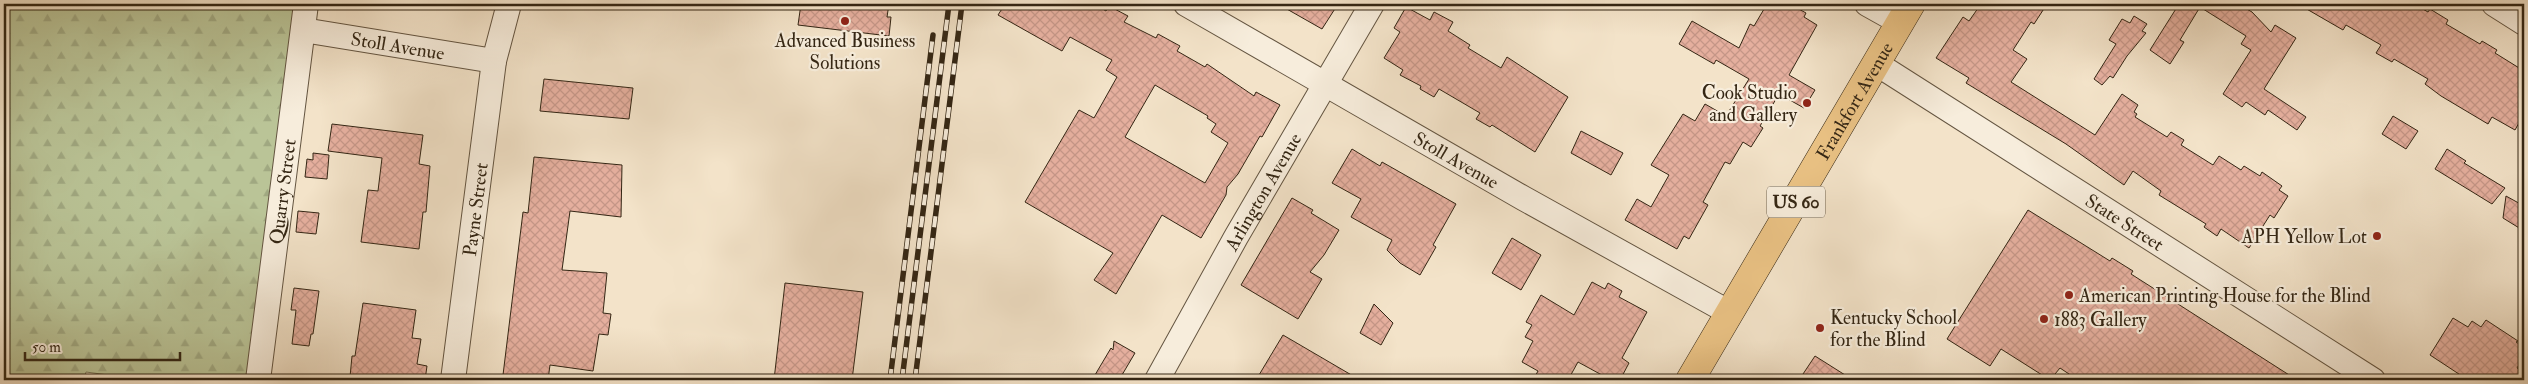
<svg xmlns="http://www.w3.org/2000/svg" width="2528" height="384" viewBox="0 0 2528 384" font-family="'IM FELL Double Pica',serif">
	<defs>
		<pattern id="forest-firs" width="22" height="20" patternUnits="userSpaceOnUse" patternTransform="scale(1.25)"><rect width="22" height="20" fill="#bac497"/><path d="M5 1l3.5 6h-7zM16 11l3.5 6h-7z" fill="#a0a881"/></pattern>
		<pattern id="building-cross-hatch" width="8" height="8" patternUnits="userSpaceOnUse" patternTransform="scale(1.25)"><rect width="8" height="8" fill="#e5af9e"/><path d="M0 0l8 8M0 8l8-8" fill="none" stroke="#c59687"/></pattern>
	</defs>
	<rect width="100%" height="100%" fill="#f3e3c9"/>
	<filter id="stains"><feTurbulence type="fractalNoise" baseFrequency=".004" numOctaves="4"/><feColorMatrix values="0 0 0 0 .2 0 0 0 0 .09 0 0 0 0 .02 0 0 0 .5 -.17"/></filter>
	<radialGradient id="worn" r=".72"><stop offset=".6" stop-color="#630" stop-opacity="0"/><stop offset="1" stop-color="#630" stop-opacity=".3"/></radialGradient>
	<!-- forest -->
	<path fill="url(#forest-firs)" stroke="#777556" d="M4 4H301L253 380H145L86 372 84 380H4Z"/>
	<!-- building -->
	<path fill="url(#building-cross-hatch)" stroke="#342614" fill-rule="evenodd" d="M801 4H889L887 17H891L889 36 798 25Z
		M1005 4H1094L1106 11 1109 6 1128 16 1124 22 1156 38 1158 34 1180 46 1177 51 1205 67 1207 64 1254 96 1256 92 1280 105 1262 137 1260 136 1238 174 1227 187 1226 195 1201 238 1162 215 1116 294 1094 280 1113 253 1025 202 1079 110 1094 118 1117 77 1106 70 1112 60 1070 37 1062 51 998 15ZM1155 85 1208 116 1207 118 1216 124 1211 132 1228 143 1205 183 1125 137Z
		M1278 4H1338L1322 29Z
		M1767 4H1790L1806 13 1804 17 1817 25 1789 75 1815 90 1804 108 1779 94 1760 126 1763 128 1751 147 1743 142 1730 164 1725 162 1703 202 1708 205 1689 239 1684 236 1677 249 1625 220 1637 199 1651 207 1669 175 1651 165 1683 114 1695 121 1705 104 1726 116 1749 79 1716 60 1714 64 1679 44 1692 21 1739 48 1750 24 1754 26Z
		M1981 4H2047L2034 24 2031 22 2013 50 2027 59 2011 82 2095 135 2122 94 2138 105 2134 112 2137 114 2135 117 2167 137 2171 132 2184 140 2181 145 2213 165 2219 156 2241 170 2244 166 2260 176 2262 172 2282 186 2279 190 2288 196 2274 218 2270 215 2249 248 2221 229 2217 236 2204 227 2206 224 2159 195 2161 191 2133 171 2124 185 2066 144 1966 83 1969 78 1936 58 1963 17 1969 21Z
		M2179 4H2238L2252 12 2271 32 2275 25 2296 38 2264 89 2306 117 2297 130 2268 110 2265 115 2246 102 2242 107 2223 94 2251 50 2241 44 2246 36 2200 7 2180 40 2184 42 2170 64 2150 50Z
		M2298 4H2414L2428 12 2430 9 2448 20 2446 24 2480 44 2482 41 2497 50 2495 53 2524 71V114L2515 130 2492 117 2488 124 2441 96 2425 84 2428 79 2394 59 2392 62 2376 53 2381 45 2346 25 2343 30Z
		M1406 7 1430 20 1434 12 1453 22 1448 31 1470 45 1468 48 1501 68 1507 57 1568 97 1535 152 1492 125 1490 127 1476 119 1480 113 1439 89 1434 97 1420 89 1421 86 1400 75 1403 70 1384 58 1400 32 1394 28Z
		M2134 16 2147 24 2142 31 2146 33 2127 56 2113 78 2110 76 2102 85 2094 79 2116 44 2109 40 2122 19 2130 23Z
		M544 79 633 88 629 119 540 111Z
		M2393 116 2418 131 2406 149 2382 134Z
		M332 124 423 135 419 164 430 166 426 212H423L419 249 361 242 368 190 378 191 382 158 328 151Z
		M1581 131 1623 153 1611 175 1571 153Z
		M1352 149 1380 166 1382 162 1456 204 1433 245 1436 247 1420 275 1400 263 1387 250 1392 240 1351 217 1361 199 1332 183Z
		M2447 149 2466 161 2464 163 2505 188 2492 204 2435 169Z
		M313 153 329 155 327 179 305 177 307 159 313 160Z
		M534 157 622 165 621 217 570 211 562 270 607 273 603 313 611 314 608 335 599 334 593 371 550 365 548 380 503 375 523 212 528 213Z
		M2506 196 2524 206V231L2503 218Z
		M1292 198 1313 210 1311 213 1339 230 1324 255 1310 272 1322 279 1298 319 1241 285Z
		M2028 210 2110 261 2112 258 2133 271 2131 274 2297 380H2078L2060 368 2050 380 2001 349 1990 366 1947 339Z
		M298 211 319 213 316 234 296 232Z
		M1512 238 1541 255 1521 290 1492 273Z
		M1592 282 1605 289 1608 283 1622 291 1619 297 1647 312 1622 358 1629 363 1620 380H1611L1578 362 1568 380H1533L1538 371 1522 362 1533 341 1525 337 1532 325 1526 322 1541 295 1574 315Z
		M785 283 863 292 852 380H774Z
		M294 288 319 291 313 334H311L309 346 292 344 296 310H291Z
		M363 303 416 310 412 338 421 339 417 364 427 366 425 380 388 377V380H372L350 377 352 356H355Z
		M1374 304 1393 323 1381 345 1360 333Z
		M2453 318 2468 327 2472 321 2481 327 2486 320 2518 341 2516 342 2524 347V357L2517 368 2524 372V380H2468L2430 355Z
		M1283 335 1360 380H1256Z
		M1114 341 1135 353 1119 380H1092L1111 348 1113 350Z
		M1815 356 1853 380H1799Z"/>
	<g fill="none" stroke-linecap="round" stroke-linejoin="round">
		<defs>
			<g id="minor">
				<path id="s1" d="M1186 4 1523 198 1730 313"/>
				<path d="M1867 4 1901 23"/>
				<path d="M2494 4 2524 23"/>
				<path id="s2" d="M303 30 494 61"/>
				<path id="s3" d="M1877 64 2373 380"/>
				<path id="s4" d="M258 380 306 4"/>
				<path id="s5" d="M453 380 494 61 509 4"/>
				<path id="s6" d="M1157 380 1236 237 1372 4"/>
			</g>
			<g id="major">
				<path id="s7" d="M1690 380 1911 4"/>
			</g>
		</defs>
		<!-- minor casing -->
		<use href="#minor" stroke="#645541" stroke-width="26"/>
		<!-- major casing -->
		<use href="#major" stroke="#342614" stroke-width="29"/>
		<!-- minor -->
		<use href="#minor" stroke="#f7eddc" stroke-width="24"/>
		<!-- major -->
		<use href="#major" stroke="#eac284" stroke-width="28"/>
		<defs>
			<path id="rail" d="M890 380 933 35
				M902 380 949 4
				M915 380 962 4"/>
		</defs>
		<!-- rail casing -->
		<use href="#rail" stroke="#342614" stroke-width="5.5"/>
		<!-- rail -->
		<use href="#rail" stroke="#f7eddc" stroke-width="4" stroke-dasharray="11" stroke-linecap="butt"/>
	</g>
	<!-- markers -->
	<g fill="#8f2418" stroke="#f7eddc" stroke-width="2">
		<circle cx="845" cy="21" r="5"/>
		<circle cx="1807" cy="103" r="5"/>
		<circle cx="2377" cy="236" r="5"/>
		<circle cx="2069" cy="295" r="5"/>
		<circle cx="2044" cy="319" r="5"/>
		<circle cx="1820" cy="328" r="5"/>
	</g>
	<g text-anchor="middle" stroke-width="4.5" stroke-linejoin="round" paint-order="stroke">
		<!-- shield labels -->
		<rect fill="#f7eddc" stroke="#6e6250" stroke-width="1" x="1767" y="186.5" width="58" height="31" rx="4"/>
		<g font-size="18" font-weight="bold" fill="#342614">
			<text x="1796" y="208">US 60</text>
		</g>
		<!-- poi labels -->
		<g font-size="19" fill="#342614" stroke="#f7eddc" text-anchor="start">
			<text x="845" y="47" text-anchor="middle">Advanced Business<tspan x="845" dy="22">Solutions</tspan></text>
			<text x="1797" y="99" text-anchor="end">Cook Studio<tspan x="1797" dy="22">and Gallery</tspan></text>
			<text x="2367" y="243" text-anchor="end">APH Yellow Lot</text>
			<text x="2079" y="302">American Printing House for the Blind</text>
			<text x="1830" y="324">Kentucky School<tspan x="1830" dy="22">for the Blind</tspan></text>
			<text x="2054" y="326">1883 Gallery</text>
		</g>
		<!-- street labels -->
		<g font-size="19" fill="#342614" stroke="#f7eddc">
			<text dy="7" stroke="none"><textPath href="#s2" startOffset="96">Stoll Avenue</textPath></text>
			<text dy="7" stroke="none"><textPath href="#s7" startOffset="324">Frankfort Avenue</textPath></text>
			<text dy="7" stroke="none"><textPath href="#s1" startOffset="312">Stoll Avenue</textPath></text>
			<text dy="7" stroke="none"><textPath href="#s6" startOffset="216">Arlington Avenue</textPath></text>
			<text dy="7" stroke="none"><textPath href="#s4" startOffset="190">Quarry Street</textPath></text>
			<text dy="7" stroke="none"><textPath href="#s5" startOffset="172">Payne Street</textPath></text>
			<text dy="7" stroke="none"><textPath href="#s3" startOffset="294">State Street</textPath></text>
		</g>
	</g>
	<!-- margin -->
	<rect width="2528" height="384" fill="none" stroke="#f3e3c9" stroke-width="20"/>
	<rect x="5" y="5" width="2518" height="374" fill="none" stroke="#342614" stroke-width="2.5"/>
	<rect x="10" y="10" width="2508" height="364" fill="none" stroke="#342614"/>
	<!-- scale -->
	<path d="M25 352v8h155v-8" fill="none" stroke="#342614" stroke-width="2.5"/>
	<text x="32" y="352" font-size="15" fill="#342614" stroke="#f7eddc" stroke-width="4" paint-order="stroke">50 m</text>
	<rect width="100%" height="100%" filter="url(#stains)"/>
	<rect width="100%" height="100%" fill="url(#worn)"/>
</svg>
